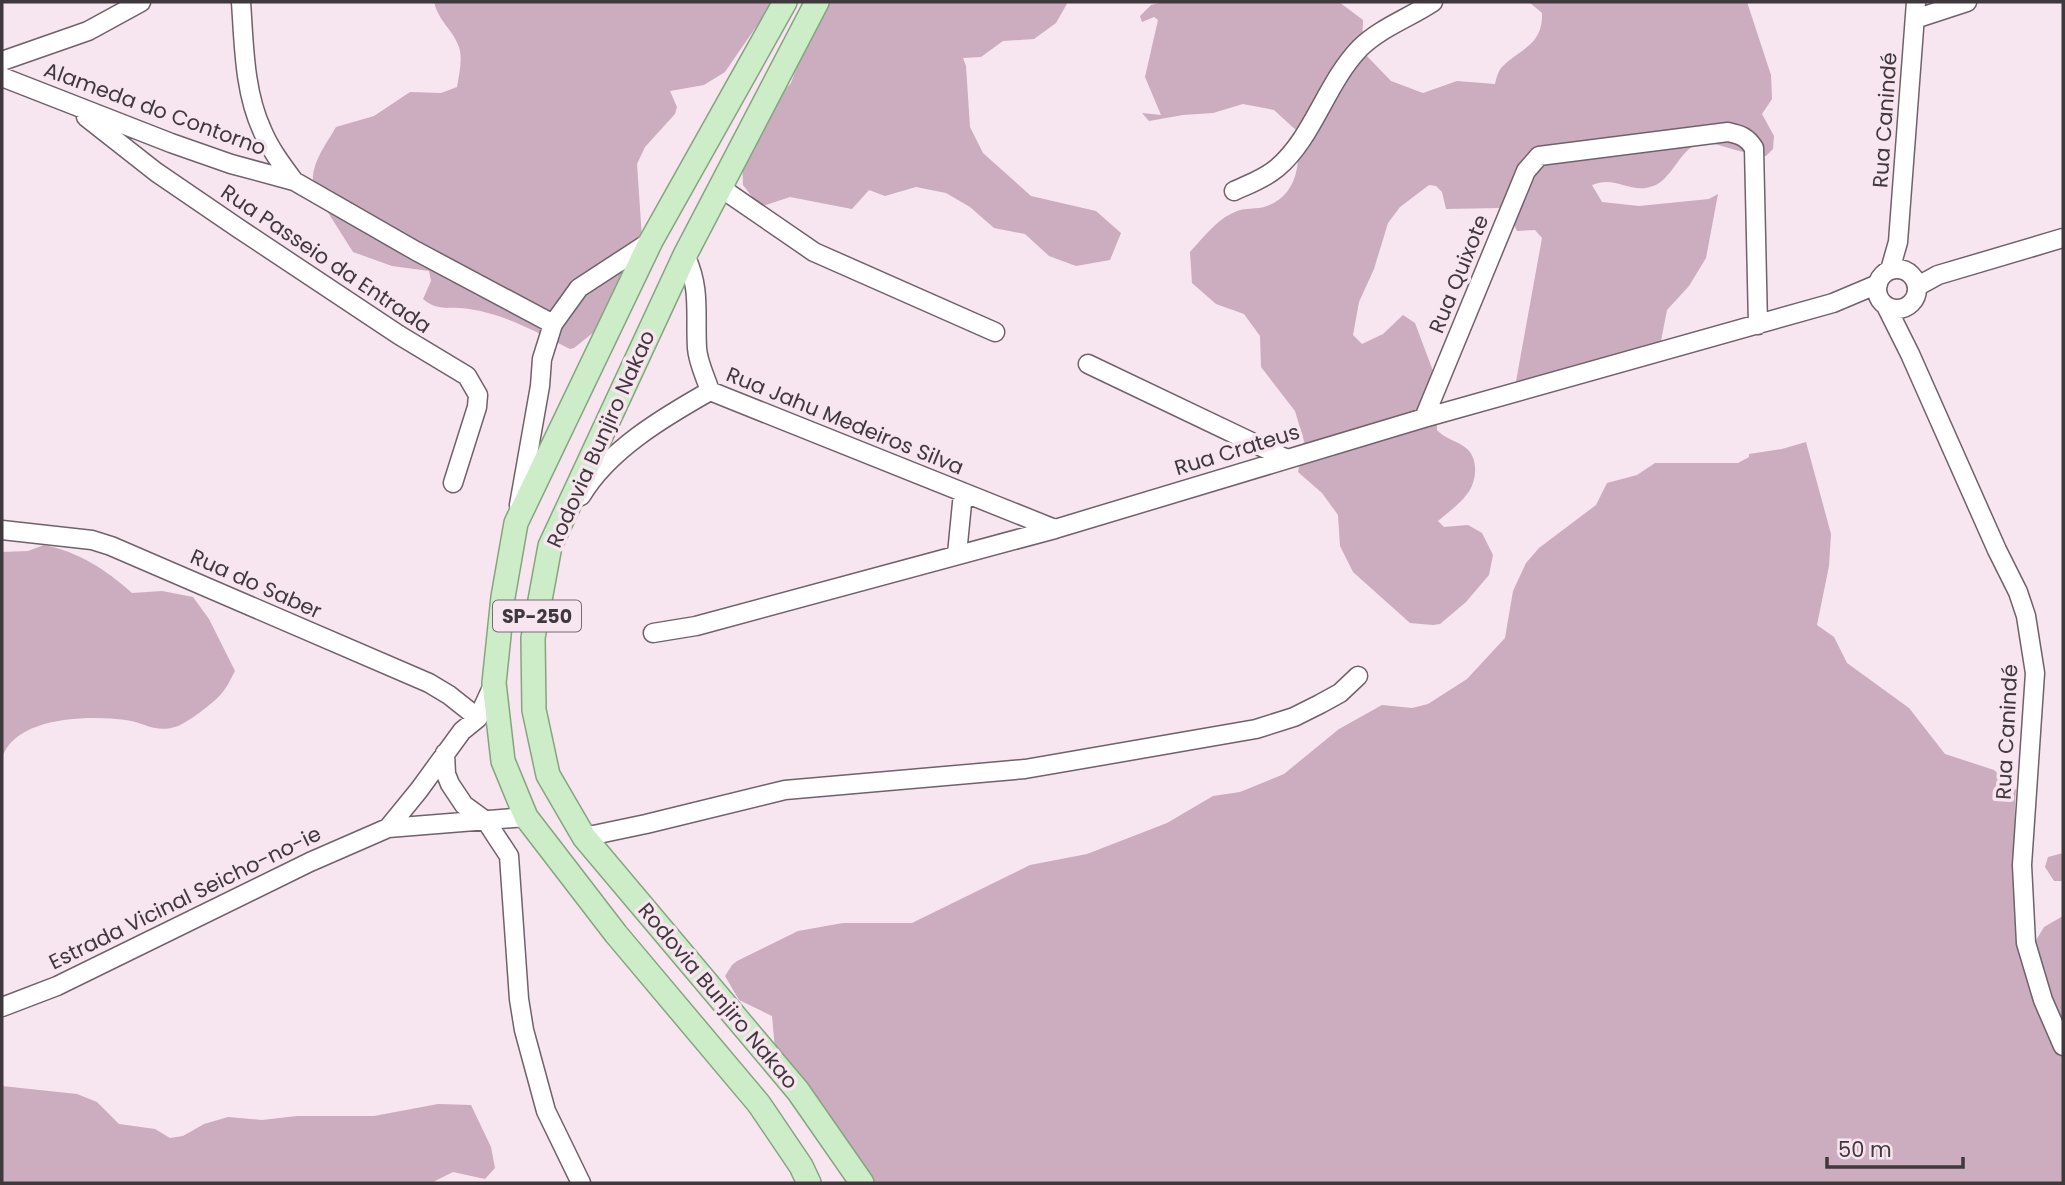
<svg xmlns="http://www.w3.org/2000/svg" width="2065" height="1185" viewBox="0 0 2065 1185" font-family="Poppins,sans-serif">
	<rect width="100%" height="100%" fill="#f7e5f0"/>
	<!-- forest -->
	<path fill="#cbadbf" d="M434 2H773L725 72 704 85 670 91 677 107 675 114 645 147 637 164 644 268 624 308 574 348 570 349C538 333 505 314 469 309 451 306 438 312 423 299L431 281 429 271 392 266 353 252 315 192C307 168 324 148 336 127L374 116 410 92 441 93 457 87C459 74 463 59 459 47 453 30 439 22 434 2Z
		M814 2H1068L1056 23 1034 39 1003 41 981 57 963 58 966 66 970 127 983 153 1031 196 1096 211 1121 233 1110 260 1076 266 1049 256 1025 234 994 228 970 207 946 193 916 187 885 196 869 190 852 209 790 197 760 207 743 185 742 155 770 107 791 83 801 56Z
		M1163 2H1339L1363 20 1362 51 1391 81 1423 93 1457 81 1495 84C1496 79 1498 72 1501 68 1519 48 1543 47 1542 13L1529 2H1747L1771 75 1772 99 1762 114 1774 136 1773 149 1766 156H1757L1704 141C1699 144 1693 146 1689 149 1676 160 1668 183 1650 187 1629 193 1615 175 1592 185L1602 202 1639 206 1709 199 1718 194 1706 258 1689 286 1667 310 1661 341 1648 356 1515 387 1542 238 1535 230 1517 231 1509 214 1500 208 1446 209 1442 192 1436 186 1429 185 1400 207 1388 223 1374 269 1359 302 1353 335 1362 344 1383 334 1403 315 1415 323 1436 379 1437 430C1445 439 1456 440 1466 448 1479 458 1477 482 1467 494 1460 504 1447 513 1438 521L1444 527 1468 525 1482 533 1493 555 1489 575 1466 602 1440 624 1433 625 1410 623 1353 572 1340 546 1338 515 1322 493 1298 472 1304 441 1295 411 1261 367 1260 336 1244 314 1216 304 1192 283 1190 252C1203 238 1217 219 1235 212 1244 207 1257 210 1267 206 1299 194 1300 161 1298 132L1274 110 1243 104 1213 113 1183 115 1149 121 1142 113 1161 115 1145 77 1158 20 1154 17 1142 22 1140 16 1151 5Z
		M1806 442 1831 534 1829 566 1817 625 1834 637 1847 663 1909 708 1945 754 1994 770 2016 790C2011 838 2023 905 2027 955L2044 927 2063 916V1183H871L775 1049 772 1016 739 1000 725 976 732 965 737 961 798 931 843 923H912L1030 865 1087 854 1167 823 1213 796 1240 792 1284 774 1339 729 1382 705 1412 708 1428 704 1467 679 1505 638 1513 591 1526 563 1539 548 1596 505 1607 483 1637 475 1655 463H1738L1749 457V454L1782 449Z
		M44 545C79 552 105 569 132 593L162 591 193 597 209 619 235 671C231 678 227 688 221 694 215 702 187 723 178 726 156 734 146 723 126 720 90 715 15 716 2 758V552L28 551Z
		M2063 853V881H2054L2045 867 2048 857Z
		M2 1086 77 1094 97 1102 119 1124 155 1129 170 1138 183 1136 204 1124 228 1117 262 1120 297 1116H374L438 1104 471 1105 491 1147 495 1168 485 1179 453 1172 431 1183H2Z"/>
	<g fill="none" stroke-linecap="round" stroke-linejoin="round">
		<defs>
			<path id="minor" d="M241 2C244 44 244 91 262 130 270 149 282 165 294 181
				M1915 19 1967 2
				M2 61 88 31 141 2
				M2 77 171 143 231 164 294 181 416 251 553 324
				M86 117 156 172 238 228 399 335 467 376 478 395 477 407 453 483
				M721 188 814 252 995 332
				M1234 191C1249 184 1264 179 1277 168 1313 138 1326 83 1360 48 1380 28 1409 18 1433 2
				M685 255C701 288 695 313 697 348 698 363 706 378 710 391
				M1877 289a20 20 0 1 1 40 0a20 20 0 1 1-40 0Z
				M1890 270 1898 242 1916 2
				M1918 286 1938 275 2063 238
				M1886 306 1910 354 1997 550 2018 592 2026 616 2035 673 2022 865 2026 943 2043 1000 2063 1046
				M1088 364 1287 459
				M710 391 1055 529
				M1424 418 1526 171 1539 156 1728 132C1741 135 1747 137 1754 148L1758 325
				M581 496C608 450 664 417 710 391
				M519 505 540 386 542 359 553 324 579 288 651 241
				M2 530 92 540 111 546 429 683 449 695 478 718
				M957 554 963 493
				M653 633 696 626 1055 529 1424 418 1833 303 1878 284
				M445 753 446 774 450 784 464 805 486 821 509 856 519 999 524 1030 546 1111 581 1183
				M388 828 419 790 462 731 478 718 494 683
				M584 837 646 824 785 790 1025 769 1256 729 1294 717 1320 704 1340 693 1358 676
				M2 1007 57 986 310 862 388 828 526 817"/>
			<path id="major" d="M785 2 651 241 516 523 503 597 494 683 503 761 526 817 616 934 759 1104 801 1166 809 1183
				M817 2 685 255 550 546 533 638 534 710 548 775 584 837 798 1091 862 1183"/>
		</defs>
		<!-- minor casing -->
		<use href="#minor" stroke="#70616a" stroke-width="21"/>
		<!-- major casing -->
		<use href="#major" stroke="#85a57f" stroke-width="26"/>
		<!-- minor -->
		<use href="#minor" stroke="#fff" stroke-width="18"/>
		<!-- major -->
		<use href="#major" stroke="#cdecc8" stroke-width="23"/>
	</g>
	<g text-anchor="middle" stroke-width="7" stroke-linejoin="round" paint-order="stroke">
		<!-- shield labels -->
		<rect fill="#f7e5f0" stroke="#766c72" stroke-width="2" x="493" y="600.5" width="88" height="31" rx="5"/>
		<g font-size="19" font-weight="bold" fill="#3f383c">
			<text x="537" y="623">SP-250</text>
		</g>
		<!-- street labels -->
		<g font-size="21" fill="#3f383c" stroke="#f7e5f0">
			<text transform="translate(155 109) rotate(20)" y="7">Alameda do Contorno</text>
			<text transform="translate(1885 120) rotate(-86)" y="7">Rua Canindé</text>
			<text transform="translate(326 259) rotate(34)" y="7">Rua Passeio da Entrada</text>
			<text transform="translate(1459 274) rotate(-68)" y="7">Rua Quixote</text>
			<text transform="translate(845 421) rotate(22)" y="7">Rua Jahu Medeiros Silva</text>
			<text transform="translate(601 439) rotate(-66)" y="7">Rodovia Bunjiro Nakao</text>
			<text transform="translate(1237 450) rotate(-17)" y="7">Rua Crateus</text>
			<text transform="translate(256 584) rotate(24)" y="7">Rua do Saber</text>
			<text transform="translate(2007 732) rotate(-87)" y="7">Rua Canindé</text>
			<text transform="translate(185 898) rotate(-26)" y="7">Estrada Vicinal Seicho-no-ie</text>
			<text transform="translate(718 996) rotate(50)" y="7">Rodovia Bunjiro Nakao</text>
		</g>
	</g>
	<!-- border -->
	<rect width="2065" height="1185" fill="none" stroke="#3f383c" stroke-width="7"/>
	<!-- scale -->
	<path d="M1827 1157v10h136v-10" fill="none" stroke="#3f383c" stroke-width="3.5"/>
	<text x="1838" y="1157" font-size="21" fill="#3f383c" stroke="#f7e5f0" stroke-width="5" paint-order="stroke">50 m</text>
</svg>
